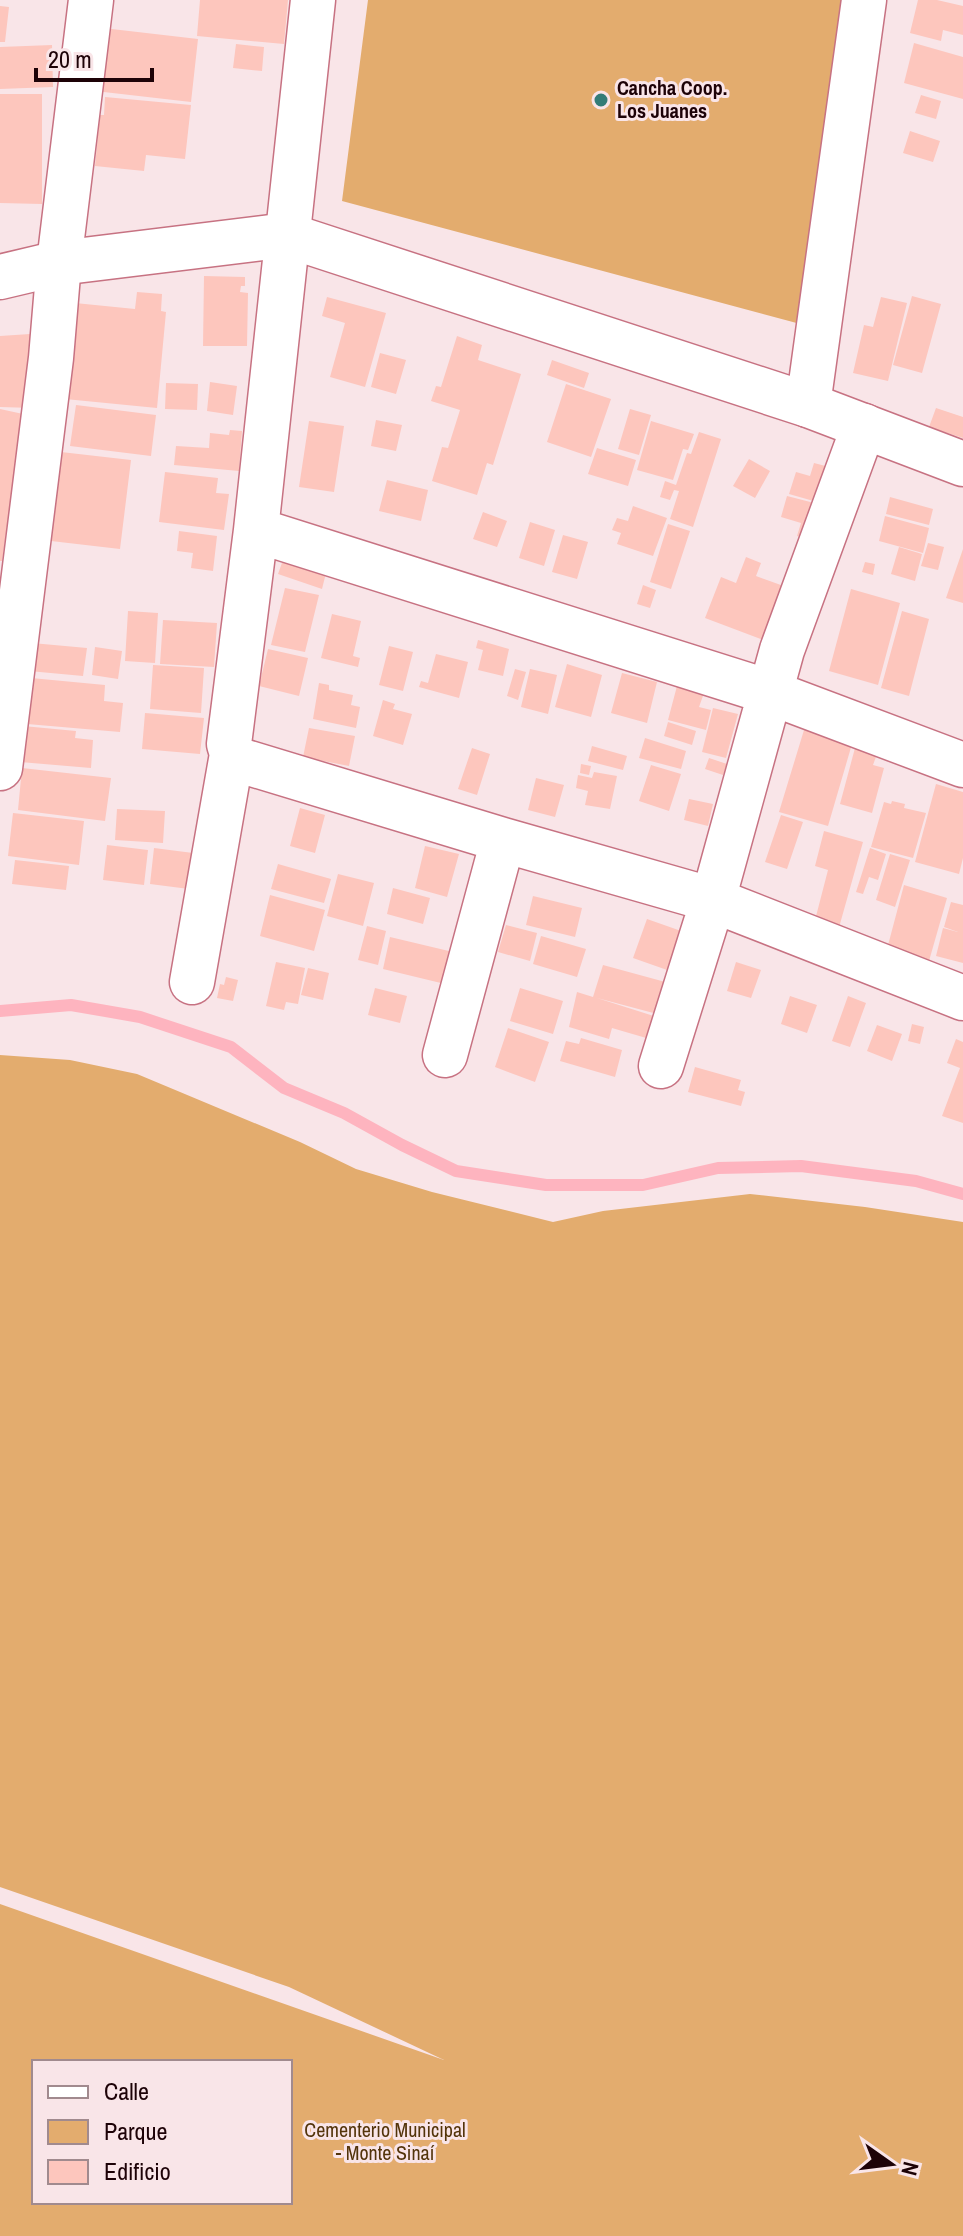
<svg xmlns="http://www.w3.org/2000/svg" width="963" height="2236" viewBox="0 0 963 2236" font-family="'Archivo Narrow',sans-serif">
	<rect width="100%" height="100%" fill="#f9e5e8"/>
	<!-- green -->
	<path fill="#e3ac6e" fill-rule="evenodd" d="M368 0H860L819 329 342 201Z
		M0 1055 70 1060 137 1074 300 1142 356 1169 432 1192 553 1222 603 1211 750 1194 865 1207 963 1222V2236H0V1904L444 2060 289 1987 0 1887ZM34 2062H290V2202H34Z"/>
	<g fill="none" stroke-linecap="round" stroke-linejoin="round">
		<!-- stream -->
		<path stroke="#feb4bf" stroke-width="12" d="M0 1011 71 1005 140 1017 231 1047 284 1088 344 1113 402 1145 456 1171 546 1185H643L718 1168 801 1166 916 1181 963 1194"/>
	</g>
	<!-- building -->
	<path fill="#fdc6bd" d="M200 0H288L284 44 197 36Z
		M918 0H937L963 6V35L943 30 941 41 910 33Z
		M0 6 9 7 5 42H0Z
		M103 28 198 39 191 102 95 91Z
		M914 43 963 57V99L904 83Z
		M236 44 264 47 262 71 233 68Z
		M52 45 53 87 0 89V47Z
		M0 94H42V204L0 203Z
		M921 95 941 101 936 119 915 113Z
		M105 97 191 105 185 159 146 155 144 171 95 166 100 115H104Z
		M910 131 940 141 933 162 903 153Z
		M204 276 245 277V286H241L240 292 248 293 247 346H203Z
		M137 292 162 294 161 311 166 312 157 408 65 399 75 303 135 309Z
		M912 296 941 304 922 373 893 365Z
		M327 297 386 313 365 387 330 377 345 323 322 316Z
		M881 297 907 303 888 381 853 373 864 325 873 327Z
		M45 333 33 408 0 407V336Z
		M457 336 482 345 478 360 521 374 493 465 487 463 477 495 432 481 442 447 448 448 460 410 431 401 436 386 441 387Z
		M380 353 406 360 396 394 371 387Z
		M552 360 589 373 584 388 547 375Z
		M210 382 237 386 233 415 207 411Z
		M166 383 198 384 197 410 165 409Z
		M566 384 611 399 591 457 547 442Z
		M76 405 156 415 151 456 70 446Z
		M936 408 963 417V438L929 427Z
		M0 409 23 414 2 561H0Z
		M630 409 651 415 639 455 618 449Z
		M376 420 402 425 396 451 371 446Z
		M309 421 344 426 334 492 299 487Z
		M651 421 694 434 688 450 683 449 673 480 637 470Z
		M230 430 242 431 239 471 174 465 176 446 209 448 210 433 229 435Z
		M699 432 721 439 693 527 670 519 679 491 674 490 670 500 660 497 665 481 676 485 687 453 691 454Z
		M597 448 636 460 628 486 588 474Z
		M61 452 131 460 120 549 51 541Z
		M749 459 770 471 755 498 733 486Z
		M814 463 833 468 824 504 789 494 796 472 810 476Z
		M165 472 218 478 216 493 229 494 224 530 159 522Z
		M387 480 428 490 421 521 379 511Z
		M787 496 822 505 808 539 797 536 801 523 781 517Z
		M890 497 933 509 929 525 886 514Z
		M633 506 667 518 653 556 617 544 621 533 612 530 617 518 628 521Z
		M483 512 507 521 497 547 473 539Z
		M885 516 929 528 923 553 879 541Z
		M530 522 555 530 544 566 519 558Z
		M668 524 690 531 671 589 650 582Z
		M179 531 217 536 213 571 191 568 193 553 177 551Z
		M563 535 588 542 577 579 552 572Z
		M928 543 944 547 938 570 921 566Z
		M899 547 922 554 915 581 891 574Z
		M963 549V603L946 598Z
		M746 557 761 563 756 576 792 589 771 643 705 618 721 577 736 583Z
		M283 560 326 573 322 589 278 574Z
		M865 562 875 564 873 575 862 572Z
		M643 585 656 590 650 608 637 604Z
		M285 588 319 595 305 652 271 645Z
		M851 589 900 603 878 685 829 671Z
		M128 611 158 613 155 663 125 661Z
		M902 611 929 619 909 696 881 688Z
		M332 614 361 621 353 656 360 658 358 667 321 658Z
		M163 620 217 623 214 667 160 664Z
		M478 640 509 649 503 676 478 670 483 650 476 648Z
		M32 643 87 648 83 676 29 671Z
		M389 646 413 652 403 691 379 685Z
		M95 647 122 651 118 679 92 675Z
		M268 649 308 658 299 696 259 686Z
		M436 654 468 662 459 698 419 687 421 681 428 683Z
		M567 664 602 675 591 717 555 707Z
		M153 665 204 668 201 713 150 709Z
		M515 669 526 672 518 700 507 696Z
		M530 669 557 675 548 714 521 707Z
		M622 673 657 682 647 723 611 713Z
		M31 678 105 685 104 701 123 703 120 732 27 724Z
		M319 683 329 685V690L353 695 351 705 360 707 356 728 313 719Z
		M677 686 704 693 699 707 711 710 706 730 668 720Z
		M383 700 395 704 393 709 412 714 403 745 373 736Z
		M713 708 738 714 726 758 702 752Z
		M145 713 204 718 200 754 142 749Z
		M668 722 696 731 692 745 664 736Z
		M23 726 76 731 75 738 93 740 91 768 20 762Z
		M309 728 355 736 349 766 303 757Z
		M804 730 852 744 828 826 779 812Z
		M645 738 686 751 681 769 639 758Z
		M592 746 627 756 623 770 588 761Z
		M472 748 490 754 477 795 458 789Z
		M855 748 877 754 873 765 884 768 872 813 840 804Z
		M709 758 727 764 723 775 705 769Z
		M581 764 591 766 589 775 580 773Z
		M651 765 681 774 669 811 639 801Z
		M22 768 111 778 105 821 18 810Z
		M594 772 617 776 610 809 585 805 588 791 576 788 578 775 592 778Z
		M536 778 564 785 555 817 528 810Z
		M936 784 963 792V858L959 874 915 862Z
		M689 799 713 804 708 826 684 820Z
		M892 801 905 804 904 808 926 813 913 858 871 847 884 802 891 804Z
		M300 808 325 815 315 853 290 846Z
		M117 809 165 811 163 843 115 840Z
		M13 813 84 821 79 865 8 856Z
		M781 815 803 822 787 869 765 862Z
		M824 831 863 842 838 931 814 924 828 870 815 866Z
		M107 845 148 850 144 885 103 880Z
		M425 846 459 854 447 897 415 888Z
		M154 848 193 853 189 889 150 884Z
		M870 848 886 854 878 880 869 877 863 894 856 892Z
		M890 854 910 860 895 907 876 900Z
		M15 860 69 866 66 890 12 884Z
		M278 864 331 879 324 903 271 889Z
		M338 874 374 883 363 926 327 916Z
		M904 885 947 898 929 961 887 949Z
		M393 888 430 898 423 924 387 914Z
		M270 895 325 910 314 951 260 936Z
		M533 896 582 908 575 937 526 925Z
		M951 902 963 905V963L936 956 943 928 958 932 944 927Z
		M647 919 684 932 670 971 633 958Z
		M506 925 537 933 530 961 498 952Z
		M367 926 386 931 378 965 358 960Z
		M541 936 586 949 577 977 533 964Z
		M390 937 453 952 445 984 383 969Z
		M276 962 305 968 298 1004 286 1002 284 1010 266 1006Z
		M736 962 761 970 751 998 727 991Z
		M603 965 669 983 661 1015 597 998 660 1018 653 1040 612 1028 609 1039 569 1027 577 992 593 997Z
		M308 968 329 973 323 1000 301 995Z
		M226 977 238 980 233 1001 217 998 220 984 224 985Z
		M375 988 407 996 400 1023 368 1015Z
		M520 988 563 1001 553 1034 510 1021Z
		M790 996 817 1005 807 1033 781 1024Z
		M848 996 866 1003 850 1047 832 1041Z
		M912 1024 924 1027 920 1044 908 1041Z
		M877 1025 902 1034 892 1061 867 1051Z
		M508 1028 549 1042 535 1082 495 1067Z
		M581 1038 622 1050 615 1077 560 1061 566 1041 579 1044Z
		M956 1039 963 1042V1123L942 1116 960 1068 947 1063Z
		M695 1067 741 1080 738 1090 745 1092 741 1106 688 1092Z"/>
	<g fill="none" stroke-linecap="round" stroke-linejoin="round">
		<defs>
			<path id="street" d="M313 0 256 530 229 744 232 754 239 760 503 840 713 900 963 998
				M808 405 864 0
				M256 530 769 692 963 765
				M0 768 51 358 59 263 91 0
				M192 982 232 754
				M445 1055 503 840
				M661 1066 713 900 782 650 864 426"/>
			<path id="secondary" d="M0 277 59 263 287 235 808 405 963 464"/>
		</defs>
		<!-- street casing -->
		<use href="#street" stroke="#c77282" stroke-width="47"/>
		<!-- secondary casing -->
		<use href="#secondary" stroke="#c77282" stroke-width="47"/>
		<!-- street -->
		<use href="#street" stroke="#fff" stroke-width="44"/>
		<!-- secondary -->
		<use href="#secondary" stroke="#fff" stroke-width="44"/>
	</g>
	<!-- markers -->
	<circle fill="#347c77" stroke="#f9e5e8" stroke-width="3" cx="601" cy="100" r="8"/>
	<g text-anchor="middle" stroke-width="6" stroke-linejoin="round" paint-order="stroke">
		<!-- poi labels -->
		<g font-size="20" font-weight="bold" fill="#1d0207" stroke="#f9e5e8" text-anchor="start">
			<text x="617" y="95">Cancha Coop.<tspan x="617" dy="23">Los Juanes</tspan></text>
		</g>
		<!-- park labels -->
		<g font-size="20" fill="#53340a" stroke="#f9e5e8">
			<text x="385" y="2137">Cementerio Municipal<tspan x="385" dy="23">- Monte Sinaí</tspan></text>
		</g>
	</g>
	<!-- legend -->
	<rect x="32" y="2060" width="260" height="144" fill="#f9e5e8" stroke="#a18a8e" stroke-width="2"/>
	<rect x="48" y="2086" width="40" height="12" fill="#ffffff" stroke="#a18a8e" stroke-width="2"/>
	<text x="104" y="2100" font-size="24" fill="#1d0207">Calle</text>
	<rect x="48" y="2120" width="40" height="24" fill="#e3ac6e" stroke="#a18a8e" stroke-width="2"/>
	<text x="104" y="2140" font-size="24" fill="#1d0207">Parque</text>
	<rect x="48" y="2160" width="40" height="24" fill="#fdc6bd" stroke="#a18a8e" stroke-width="2"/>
	<text x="104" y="2180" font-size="24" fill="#1d0207">Edificio</text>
	<!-- north arrow -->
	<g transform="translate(891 2164) rotate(104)" stroke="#f9e5e8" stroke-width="6" paint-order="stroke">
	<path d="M0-6L14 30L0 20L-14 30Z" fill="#1d0207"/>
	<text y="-12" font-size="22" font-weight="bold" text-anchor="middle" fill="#1d0207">N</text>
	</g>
	<!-- scale -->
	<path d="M36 68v12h116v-12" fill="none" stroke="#1d0207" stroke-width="4"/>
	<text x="48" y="68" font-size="24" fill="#1d0207" stroke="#f9e5e8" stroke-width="6" paint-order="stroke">20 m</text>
</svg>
